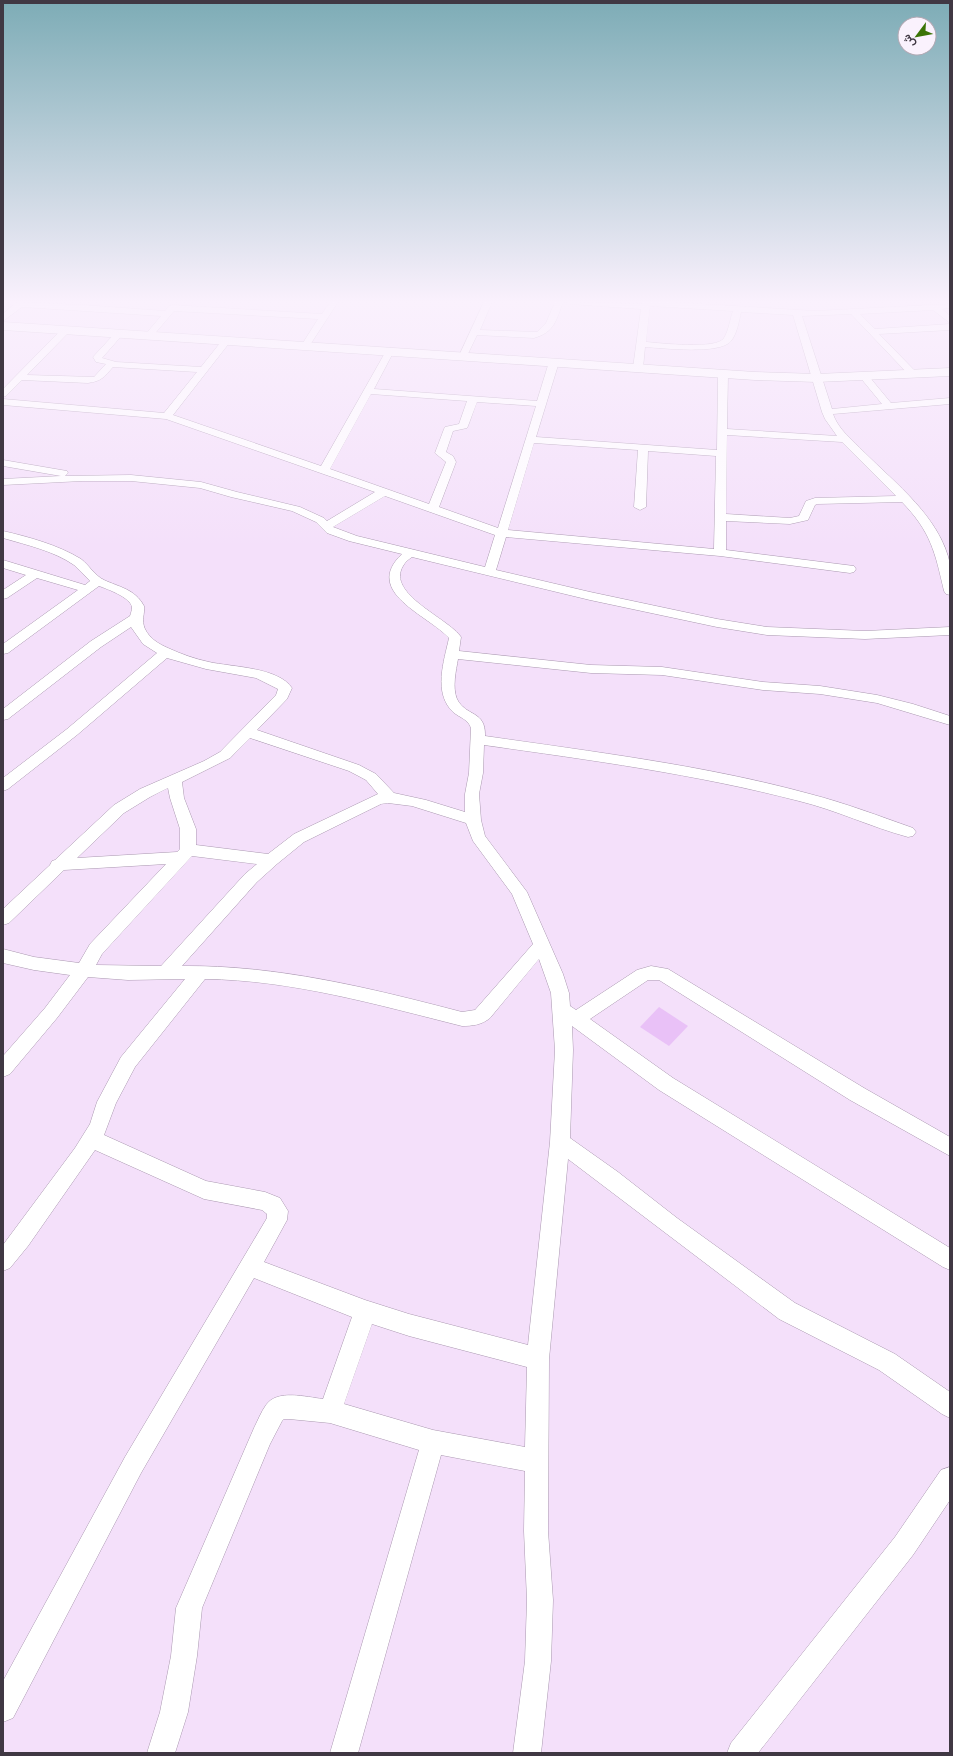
<svg xmlns="http://www.w3.org/2000/svg" width="953" height="1756" viewBox="0 0 953 1756" font-family="'Source Serif 4',Vazirmatn,serif">
	<rect width="100%" height="100%" fill="#f4e0fa"/>
	<!-- building -->
	<path fill="#e9c1f7" d="M659 1007 688 1026 669 1046 640 1027Z"/>
	<g fill="none" stroke-linecap="round" stroke-linejoin="round">
		<defs>
			<path id="minor" d="M17 302 83 305 165 311 169 306 172 305 322 314 330 302H338L308 348 305 349 301 346 318 319 174 311 152 337 149 338 145 335 161 316 22 307 3 321V314Z
				M484 302H492L480 330 537 332 546 323 555 302H563C556 320 555 332 534 338L477 335 466 358H460L459 356Z
				M566 302 642 304V302H669L815 311 950 304V308L942 309 950 316V323L933 310 860 314 875 329 950 324V330L879 334 916 372 918 374 913 377 910 376 851 314 802 316 832 409 882 404 859 376 864 373 867 374 891 403 950 398V404L833 414C838 429 853 441 864 452 896 484 940 517 950 564 951 574 950 585 950 595L946 594 944 591C935 552 931 532 902 502L817 504 815 505 808 520 790 524 726 521V550L854 566 856 569 854 572 850 573 720 556 506 537 496 570 590 592 717 619 767 627 865 631 950 627V635L865 639 767 635 717 627 590 600 412 557C409 559 405 562 403 566 386 594 448 618 461 637L459 651 591 665 662 667 763 682 820 686 877 695 913 704 950 716V725L877 703 820 694 763 690 662 675 591 673 458 659C456 671 452 687 457 699 466 717 486 710 485 736 594 752 704 765 810 794 845 803 879 816 913 828L916 832 913 836 908 837C871 827 836 810 799 801 695 774 590 760 484 745L483 773 479 794 481 820 485 836 527 892 563 974 569 993 570 1006 576 1010 637 970 651 966 668 969 864 1088 950 1137V1156L850 1100 659 980H648L590 1019 673 1078 950 1248V1270L943 1267 659 1090 572 1026 573 1050 570 1138 618 1172 677 1218 795 1303 895 1354 950 1392V1418L942 1414 879 1370 779 1319 568 1159 549 1359 548 1531 553 1600 551 1661 541 1753H513L525 1661 527 1600 524 1531 525 1471 441 1455 358 1753H330L419 1450 330 1423 289 1419H284L282 1421 270 1444 202 1608 197 1656 188 1712 175 1753H147L160 1712 171 1656 176 1608 254 1428C258 1420 261 1412 266 1405 277 1389 306 1397 323 1399L352 1317 254 1278 141 1473 13 1718 3 1722V1681L125 1457 267 1218V1214L262 1210 204 1199 95 1150 28 1246 10 1268 3 1271V1245L75 1148 90 1124 97 1102 121 1057 185 979 128 980 88 977 57 1018 10 1074 3 1077V1056L45 1008 70 975 34 970 3 963V949L34 957 79 963 90 944 166 864 64 870 9 923 3 925V909L50 865 52 861 55 860 114 805 140 789 204 761 220 752 276 695 278 689 256 678 206 669 167 658 77 735 8 789 3 791V778L67 729 157 653 143 644 131 627 101 647 8 719 3 720V709L91 641 130 616C131 613 132 610 132 607 130 597 107 589 99 586L8 653 3 654V644L78 590 37 578 7 598 3 599V590L26 575 3 568V560L85 585 90 581C85 576 80 570 74 565 54 551 27 545 3 538V531C29 537 58 545 81 559 89 565 94 575 104 580 119 587 135 589 144 606 145 614 141 620 145 629 150 639 159 644 168 648 181 654 195 659 209 662 231 667 278 667 292 688L287 699 257 730 359 765 376 774 394 793 426 800 465 812V794L469 773 471 728C468 719 460 718 453 712 433 693 444 661 449 638 428 615 362 592 402 554L349 541 327 533 316 522 292 511 231 497 200 488 131 481H82L3 485V479L61 476 3 466V460L67 471 68 473 65 476 131 475 201 482 237 492 300 507 324 518 327 521 375 492 166 419 3 405V399L164 413 197 372 113 367C104 377 102 381 88 383L22 380 6 396 3 397V389L64 327H70L71 329 70 331 27 375 94 377 106 364 96 362 93 357 117 331 120 330 124 333 102 358 116 362 201 367 224 338H230L231 340 230 342 173 415 321 466 386 351 390 348 394 351 374 389 537 401 549 362 551 360H557L559 362 536 437 717 450 718 374 723 371 728 374 727 429 837 436 825 419 822 412 793 315 741 312C739 321 737 334 731 341 720 355 662 348 645 347L643 368 638 371 633 368 641 309 570 304ZM650 306 733 311C730 319 729 330 724 338 717 350 660 343 646 342ZM371 394 467 401 459 424 445 427 444 429 435 453 446 462 429 504 330 469ZM477 402 536 406 498 528 439 507 456 462 453 456 446 452 453 431 467 428 468 426ZM727 435 842 442 896 496 815 498 806 501 799 516 790 518 726 514ZM534 443 638 450 634 507 640 510 646 507 648 451 716 456 714 549 508 530ZM385 496 495 535 485 567 357 536 333 527ZM250 738 349 771 366 780 378 794 294 834 268 854 196 845V829L184 798 182 782 230 758ZM168 788 170 798 180 829V849L177 852 77 858 124 813 150 797ZM388 803 412 806 466 823 473 841 512 894 533 944 475 1010 462 1012C370 988 277 965 182 966L257 882 277 864 304 842 381 804ZM192 856 257 864 245 874 161 966 96 965 102 954ZM539 959 551 993 555 1050 550 1142 528 1345 409 1314 365 1300 264 1262 287 1220 288 1211 280 1198 265 1192 206 1181 104 1135 116 1103 135 1067 205 979C292 980 378 1005 462 1026 472 1026 482 1025 490 1018ZM372 1324 409 1336 527 1367 525 1447 433 1430 344 1404Z
				M950 1467V1500L913 1555 758 1753H727L731 1743 895 1537 941 1470Z"/>
			<path id="secondary" d="M3 322 755 372 817 374 950 368V376L817 382 755 380 3 330Z"/>
		</defs>
		<!-- minor casing -->
		<use href="#minor" stroke="#aa98b0" stroke-width="1"/>
		<!-- secondary casing -->
		<use href="#secondary" stroke="#aa98b0" stroke-width="1"/>
		<!-- minor -->
		<use href="#minor" fill="#fff" fill-rule="evenodd"/>
		<!-- secondary -->
		<use href="#secondary" fill="#fff" fill-rule="evenodd"/>
	</g>
	<!-- sky -->
	<linearGradient id="sky" x2="0" y2="1"><stop stop-color="#7dacb6"/><stop offset="0.55" stop-color="#faf1fd"/><stop offset="1" stop-color="#faf1fd" stop-opacity="0"/></linearGradient>
	<rect width="953" height="548" fill="url(#sky)"/>
	<!-- border -->
	<rect width="953" height="1756" fill="none" stroke="#403843" stroke-width="8"/>
	<!-- north arrow -->
	<g transform="translate(917 36) rotate(238)"><circle r="19" fill="#faf2fd" stroke="#b0a8b3"/>
	<path d="M0-3L7 15L0 10L-7 15Z" fill="#3b7406"/>
	<text y="-6" font-size="11" font-weight="bold" text-anchor="middle" fill="#403843">ش</text>
	</g>
</svg>
